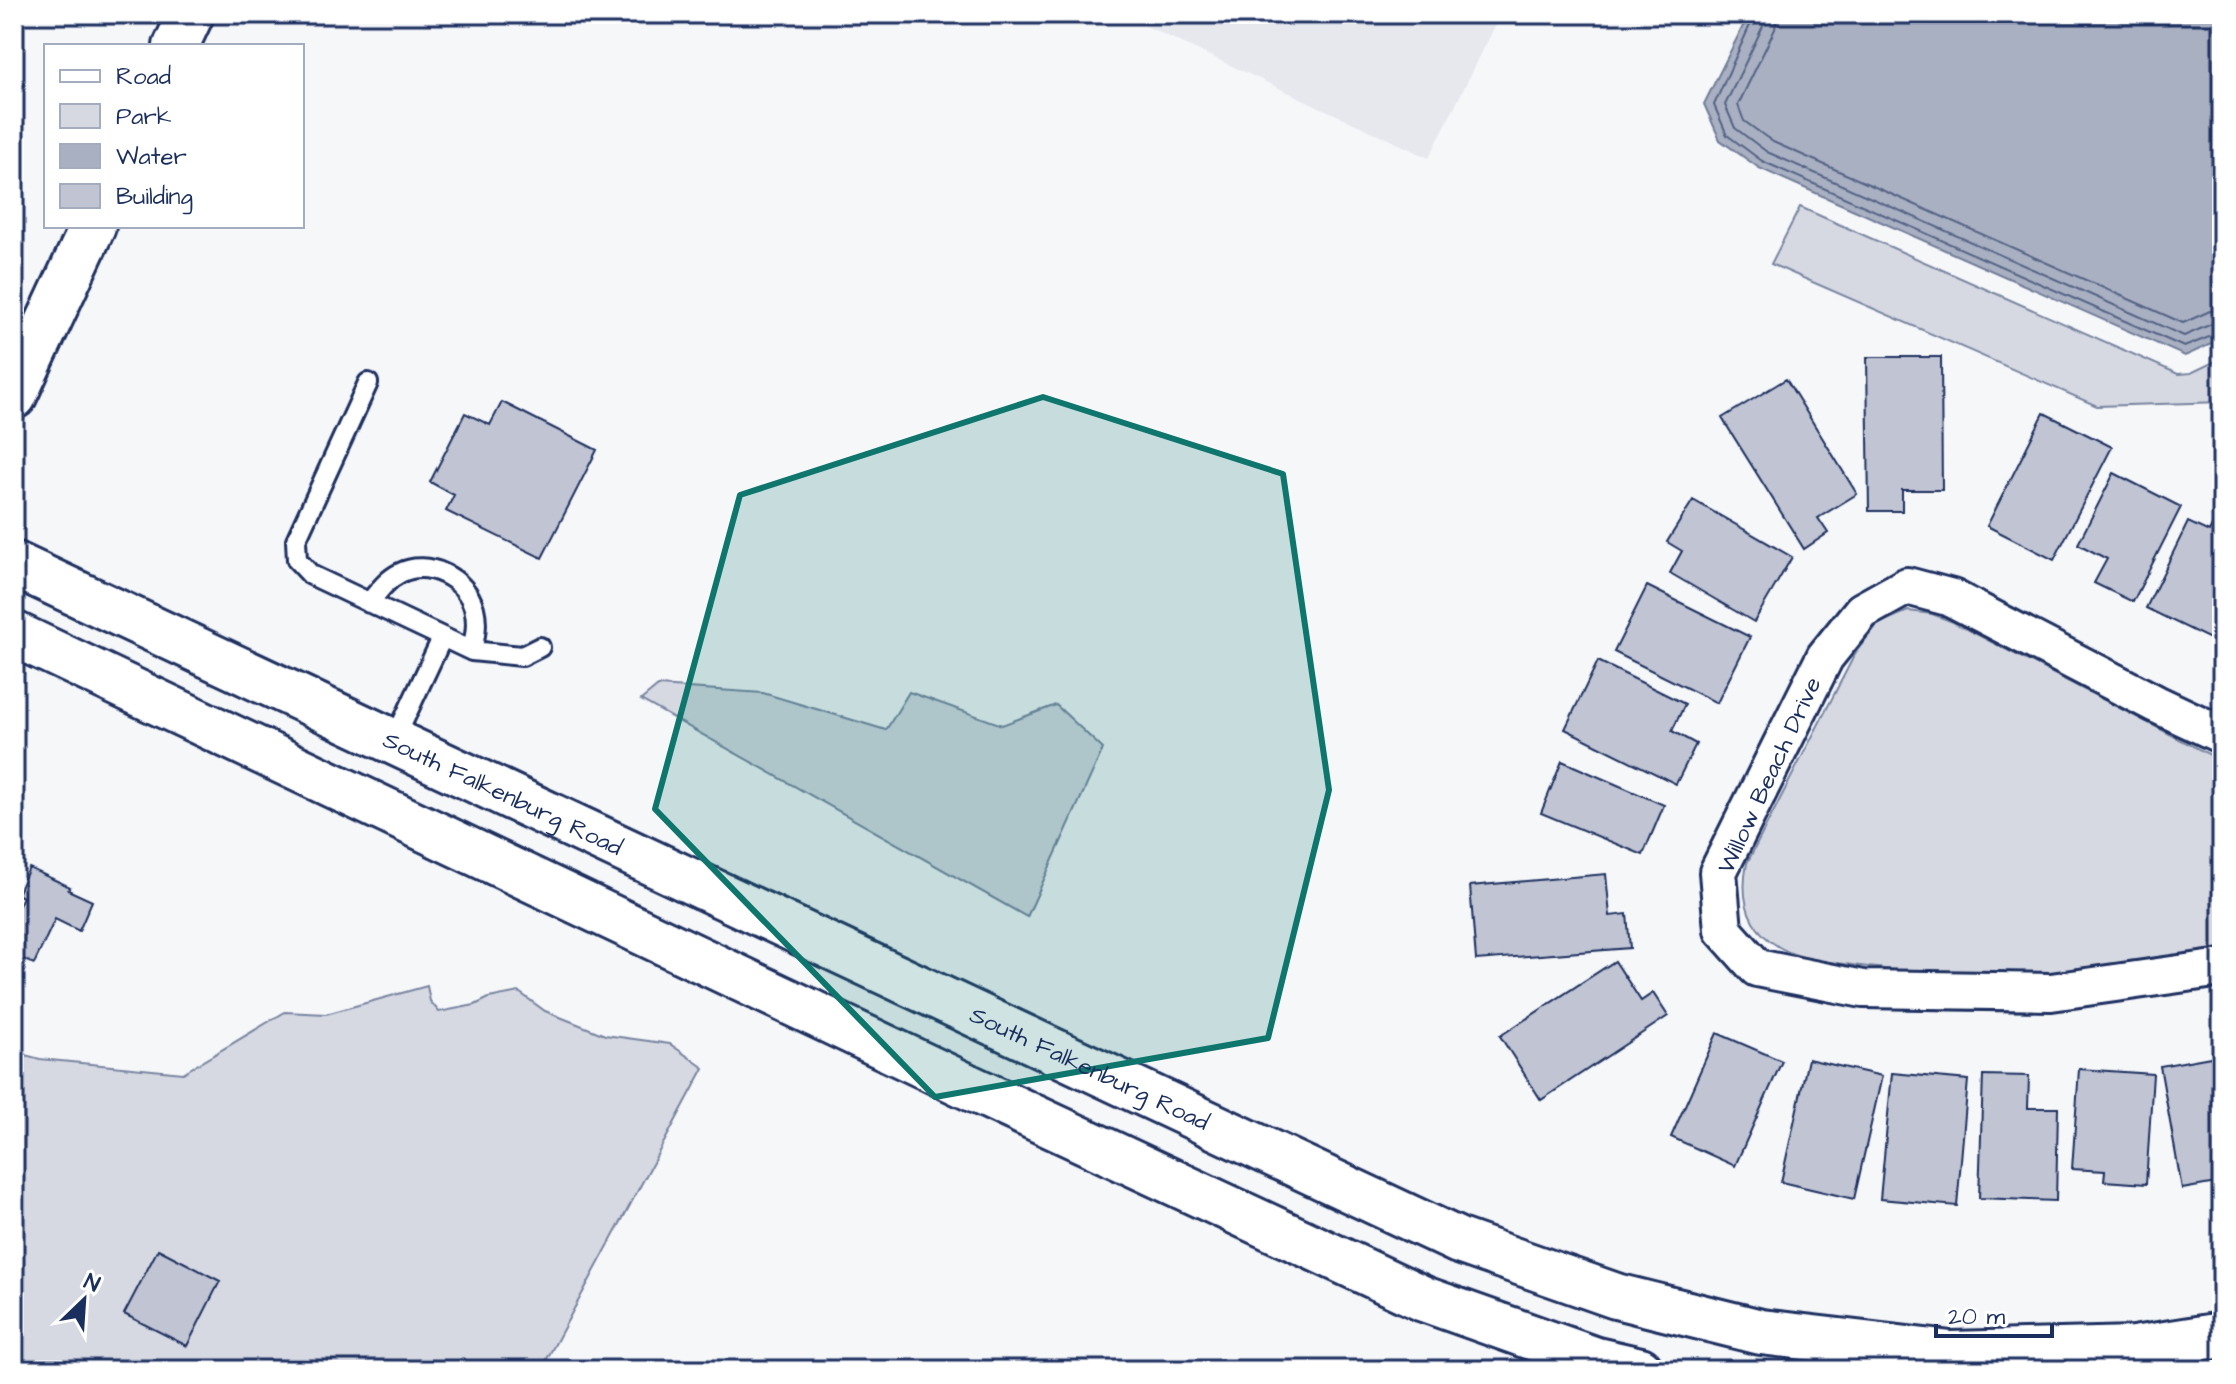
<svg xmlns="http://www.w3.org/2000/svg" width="2236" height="1384" viewBox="0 0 2236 1384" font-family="'Architects Daughter',sans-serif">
	<rect width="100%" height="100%" fill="#f6f7f9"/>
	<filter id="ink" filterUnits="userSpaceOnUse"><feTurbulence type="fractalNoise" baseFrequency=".0125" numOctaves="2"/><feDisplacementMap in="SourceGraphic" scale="16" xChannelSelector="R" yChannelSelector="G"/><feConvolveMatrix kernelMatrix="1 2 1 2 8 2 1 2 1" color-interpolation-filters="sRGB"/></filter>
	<g filter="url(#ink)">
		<!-- built -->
		<path fill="#e6e8ee" d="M1120 14H1501L1429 158Z"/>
		<!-- green -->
		<path fill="#d6d9e2" stroke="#7884a0" stroke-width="2" d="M1800 207 2178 374 2191 373 2222 358V402L2097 406 1771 264Z
			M1908 611 1932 614 1953 622 2222 761V952C2133 965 2044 980 1954 976 1925 975 1896 970 1868 967 1840 963 1804 962 1779 947 1747 928 1740 897 1747 863L1856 652 1878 624Z
			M658 686 763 693 886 730 909 692 1002 725 1056 705 1103 749 1027 917 641 700Z
			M427 986 430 1001 439 1012 475 1005 489 998 519 992 545 1011 605 1035 670 1044 704 1068 541 1370H14V1052L40 1059 183 1073 285 1012 326 1014Z"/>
		<!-- water -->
		<path fill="#a9b0c1" stroke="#707c99" stroke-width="2" d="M1749 14H2222V339L2185 356 1759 168 1720 140 1704 104Z"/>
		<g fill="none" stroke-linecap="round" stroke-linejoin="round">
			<!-- shore -->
			<path stroke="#546386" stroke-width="2" d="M1755 14 1714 105 1727 135 1762 161 2184 347 2222 332
				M1765 14 1764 24 1725 105 1735 128 1767 152 2184 336 2214 323 2222 322
				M1777 14 1775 29 1738 105 1744 121 1773 142 2183 323 2210 311 2222 310"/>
		</g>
		<!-- building -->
		<path fill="#c0c4d3" stroke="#1b2f5e" stroke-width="2" d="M1867 357H1941L1942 490H1902V511H1869Z
			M1786 379 1857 494 1818 518 1828 533 1804 549 1722 418Z
			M502 402 597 450 542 558 446 511 454 495 430 482 465 413 490 425Z
			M2044 413 2112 447 2054 560 1987 526Z
			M2114 473 2181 507 2133 602 2094 583 2107 559 2078 544Z
			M1693 500 1792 557 1754 622 1670 573 1682 551 1667 542Z
			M2217 516 2222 518V620L2212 640 2146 608 2188 522 2209 532Z
			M1647 586 1750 637 1717 703 1614 652Z
			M1598 661 1685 704 1672 731 1696 744 1676 784 1565 729Z
			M1562 761 1664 805 1643 855 1541 813Z
			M29 868 70 887 68 890 92 901 79 931 55 919 34 964 14 955V915L23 897 17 894Z
			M1606 874 1610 916 1627 914 1630 948 1476 960 1470 886Z
			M1615 961 1641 1001 1653 993 1668 1016 1541 1100 1500 1036Z
			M1717 1033 1782 1061 1735 1166 1671 1137Z
			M2222 1055V1182L2182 1189 2160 1066Z
			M1808 1059 1882 1076 1854 1199 1781 1182Z
			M2079 1069 2153 1074 2146 1184 2104 1181 2105 1171 2072 1169Z
			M1892 1073 1968 1080 1957 1206 1880 1199Z
			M1983 1075 2029 1076 2028 1108H2058L2056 1201 1979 1198Z
			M158 1249 220 1281 187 1346 124 1314Z"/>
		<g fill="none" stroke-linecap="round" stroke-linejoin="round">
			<defs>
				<path id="lane" d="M368 383 296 540 297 560 311 575 472 651 522 656 540 647
					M369 603C378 592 386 580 400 573 428 559 466 578 474 608 478 623 475 637 472 651
					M393 743 442 638"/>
				<path id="street" d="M2222 735 2156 704 1952 598 1907 586 1862 611 1825 657 1718 872 1723 930 1757 968 1863 989 2051 992 2222 968"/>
				<g id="secondary">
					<path d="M176 46 191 14"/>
					<path d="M14 396 93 226"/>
					<path id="s1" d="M14 564 1459 1241 1616 1296 1761 1332 1951 1354 2134 1349 2222 1335"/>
					<path d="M14 634 971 1088 1424 1299 1596 1360 1640 1370"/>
				</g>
			</defs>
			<!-- lane casing -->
			<use href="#lane" stroke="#1b2f5e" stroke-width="24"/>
			<!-- street casing -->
			<use href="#street" stroke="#1b2f5e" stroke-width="42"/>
			<!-- secondary casing -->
			<use href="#secondary" stroke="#1b2f5e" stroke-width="50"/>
			<!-- lane -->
			<use href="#lane" stroke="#fff" stroke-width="18"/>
			<!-- street -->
			<use href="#street" stroke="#fff" stroke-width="36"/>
			<!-- secondary -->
			<use href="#secondary" stroke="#fff" stroke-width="44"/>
		</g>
	</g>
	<!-- marked area -->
	<path fill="#0f766e" fill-opacity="0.2" stroke="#0f766e" stroke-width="6" stroke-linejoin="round" d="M1043 397 1283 474 1329 790 1268 1038 935 1097 655 809 740 495Z"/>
	<g text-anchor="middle" stroke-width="7" stroke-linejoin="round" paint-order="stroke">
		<!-- street labels -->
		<g font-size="24" fill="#1b2f5e" stroke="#fff">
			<text transform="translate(1769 775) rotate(-65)" y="8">Willow Beach Drive</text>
			<text dy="8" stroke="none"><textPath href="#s1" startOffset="540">South Falkenburg Road</textPath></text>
			<text dy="8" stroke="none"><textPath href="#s1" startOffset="1188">South Falkenburg Road</textPath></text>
		</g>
	</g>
	<!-- margin -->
	<rect width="2236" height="1384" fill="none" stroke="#fff" stroke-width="48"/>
	<rect x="24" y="24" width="2188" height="1336" fill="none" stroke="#1b2f5e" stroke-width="3" filter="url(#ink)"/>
	<!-- legend -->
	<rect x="44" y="44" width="260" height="184" fill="#ffffff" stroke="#a4acbf" stroke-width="2"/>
	<rect x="60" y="70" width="40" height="12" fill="#ffffff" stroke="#a4acbf" stroke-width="2"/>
	<text x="116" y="84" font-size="24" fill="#1b2f5e">Road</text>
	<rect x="60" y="104" width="40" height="24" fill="#d6d9e2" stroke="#a4acbf" stroke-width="2"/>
	<text x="116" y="124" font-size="24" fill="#1b2f5e">Park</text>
	<rect x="60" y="144" width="40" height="24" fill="#a9b0c1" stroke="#a4acbf" stroke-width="2"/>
	<text x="116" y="164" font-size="24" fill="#1b2f5e">Water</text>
	<rect x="60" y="184" width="40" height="24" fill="#c0c4d3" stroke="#a4acbf" stroke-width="2"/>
	<text x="116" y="204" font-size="24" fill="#1b2f5e">Building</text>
	<!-- north arrow -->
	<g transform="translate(84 1300) rotate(25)" stroke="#ffffff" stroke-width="6" paint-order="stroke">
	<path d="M0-6L14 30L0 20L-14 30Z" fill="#1b2f5e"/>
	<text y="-12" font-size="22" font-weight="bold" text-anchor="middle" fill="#1b2f5e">N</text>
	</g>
	<!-- scale -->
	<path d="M1936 1324v12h116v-12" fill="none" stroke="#1b2f5e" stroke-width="4"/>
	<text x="1948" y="1324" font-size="24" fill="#1b2f5e" stroke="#ffffff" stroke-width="6" paint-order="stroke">20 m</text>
</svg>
